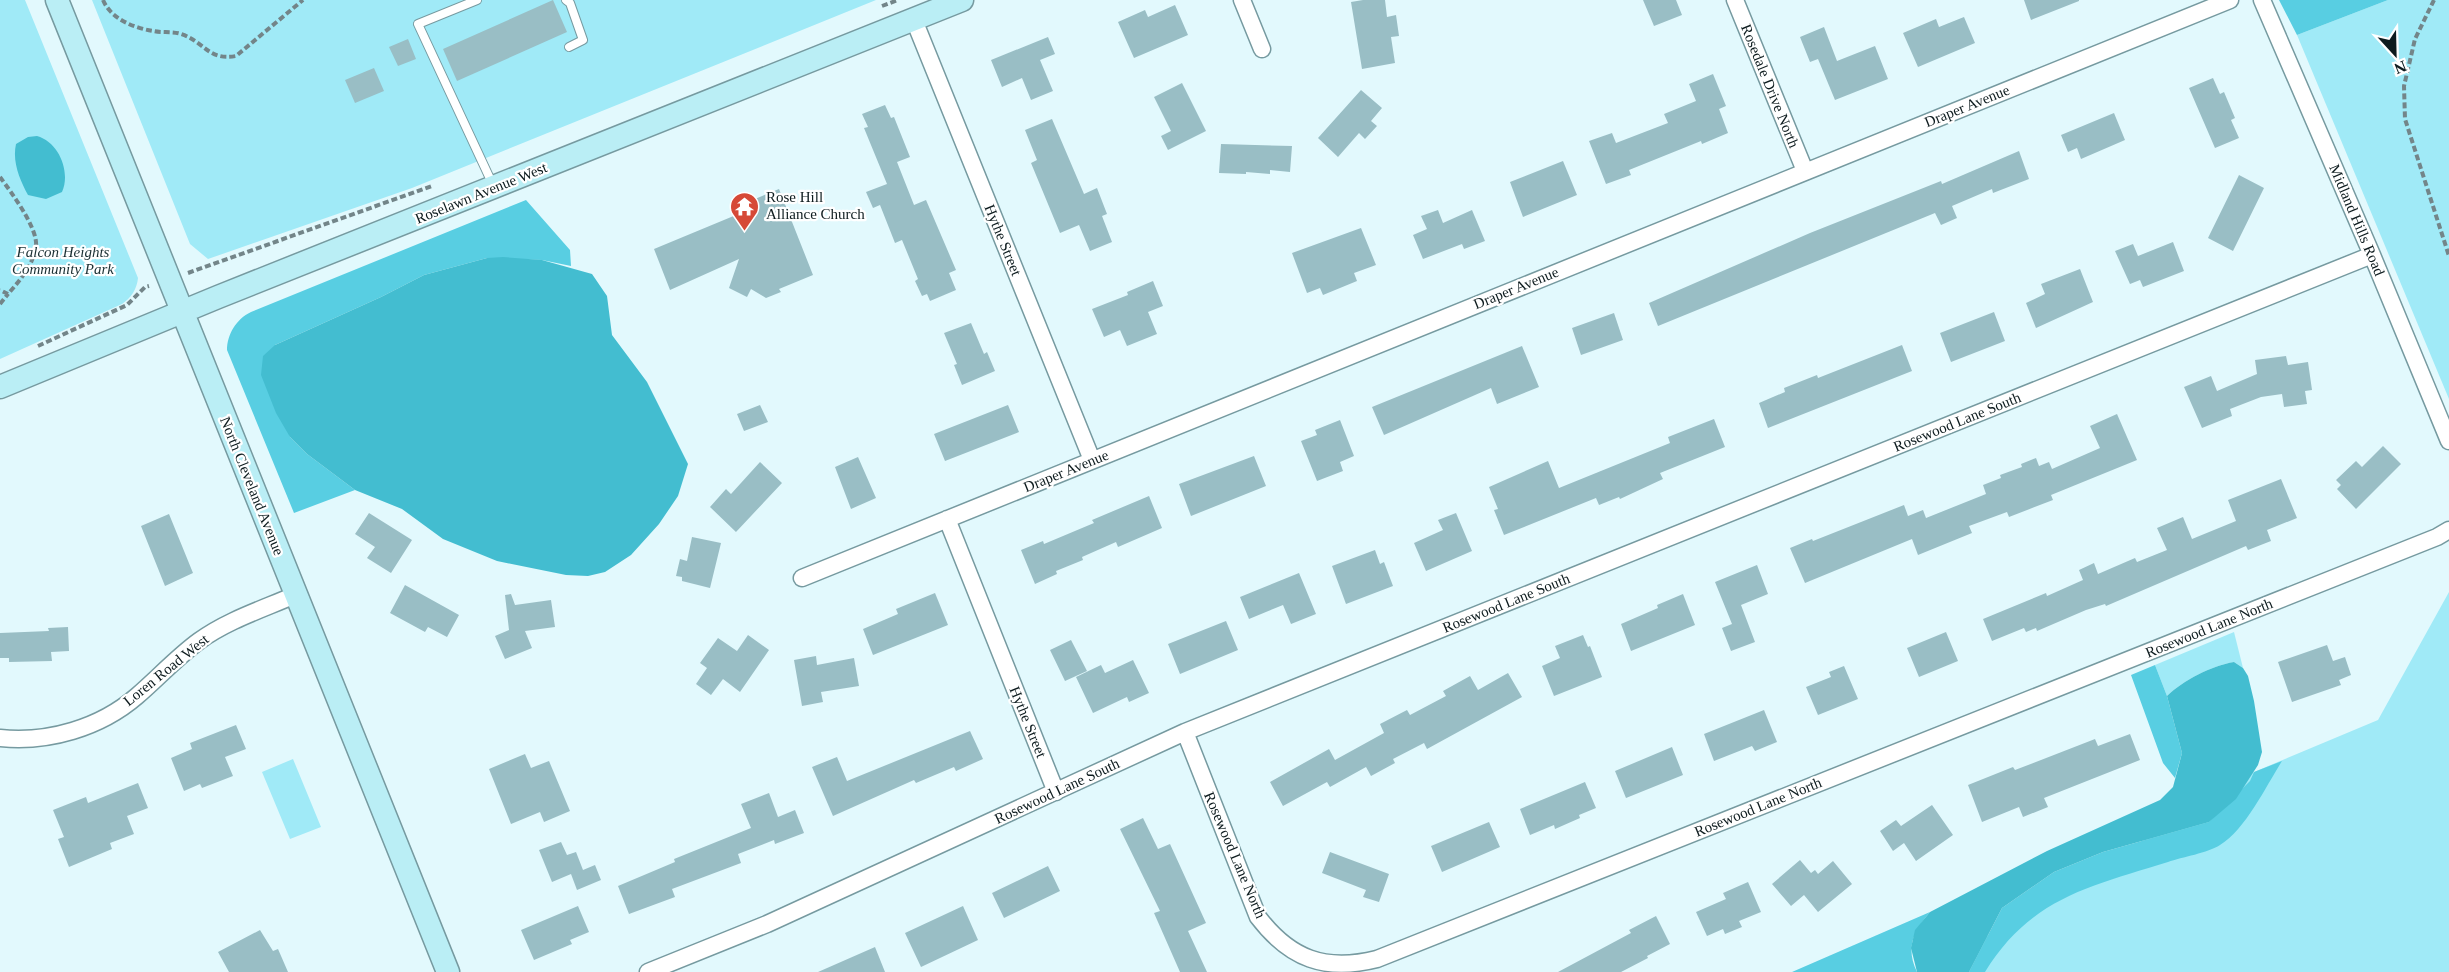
<svg xmlns="http://www.w3.org/2000/svg" width="2449" height="972" viewBox="0 0 2449 972" font-family="Georgia,serif">
	<rect width="100%" height="100%" fill="#e2f9fd"/>
	<!-- green -->
	<path fill="#a0eaf7" d="M0 0H25L138 278C137 289 131 298 122 304L0 359Z
		M92 0H876L412 188 208 259 190 244Z
		M2388 0H2449V399L2297 35Z
		M2449 592V972H1969L1986 937 2254 772 2378 720Z
		M2234 632 2243 668 2234 662C2211 666 2184 680 2167 696L2155 665Z
		M293 759 321 827 290 839 262 772Z"/>
	<!-- forest -->
	<path fill="#58cee2" d="M2279 0H2388L2297 35Z
		M526 200 570 250 571 266 542 260 487 258 424 275 381 297 275 345 290 437 307 454 355 490 294 513 227 350C227 335 236 319 251 312Z
		M2155 665 2167 696 2182 753 2175 778 2163 763 2131 675Z
		M2282 761C2266 786 2246 829 2220 845 2208 853 2182 857 2168 862 2091 886 2030 898 1985 972H1969L2002 908 2054 872 2103 852 2209 822 2250 781 2254 772Z
		M1930 912C1914 931 1905 947 1917 972H1792Z"/>
	<!-- water -->
	<path fill="#43bdd0" d="M37 136C59 142 71 172 62 192L46 199 28 195C20 180 12 162 16 144L28 137Z
		M503 257 542 260 592 274 607 296 612 335 647 382 688 464 678 496 659 524 631 555 605 572 588 576 566 575 497 561 443 539 402 509 355 490 307 454 290 437 276 413 261 375 263 356 275 345 381 297 424 275 487 258Z
		M2234 662 2243 668 2248 676 2254 701 2262 752 2258 765 2236 799 2209 822 2103 852 2054 872 2002 908 1969 972H1917L1911 948 1915 930 1930 912 2047 851 2160 800 2173 787 2182 753 2167 696C2184 680 2211 666 2234 662Z"/>
	<!-- building -->
	<path fill="#99bec5" d="M553 0 567 32 457 81 443 49Z
		M1363 0H1385L1387 17 1396 15 1399 36 1391 37 1395 63 1362 69 1351 2Z
		M1643 0H1676L1682 15 1654 26Z
		M2024 0H2079V1L2031 20Z
		M1175 5 1188 35 1134 58 1118 22 1145 10 1148 17Z
		M1964 17 1975 43 1918 67 1903 33 1936 19 1939 27Z
		M1824 27 1837 61 1875 46 1888 79 1835 100 1818 59 1810 62 1800 37Z
		M1048 37 1055 54 1040 60 1053 91 1031 100 1022 78 1002 87 991 60Z
		M408 39 416 59 398 66 389 47Z
		M374 68 384 91 355 103 345 80Z
		M1713 74 1726 106 1719 109 1728 133 1702 144 1701 141 1629 170 1631 175 1606 184 1589 141 1612 133 1616 143 1668 123 1664 114 1696 101 1689 84Z
		M2213 78 2220 94 2224 92 2235 118 2231 120 2239 138 2215 148 2189 88Z
		M1182 83 1206 131 1168 150 1161 136 1171 131 1154 97Z
		M1361 90 1382 108 1371 121 1377 126 1365 139 1359 133 1338 157 1318 138Z
		M885 105 891 118 894 117 910 157 897 162 914 205 926 200 956 270 949 273 956 290 930 301 927 294 922 296 915 281 918 279 902 240 895 243 880 205 873 208 866 192 887 184 864 128 868 127 862 114Z
		M2114 113 2125 140 2081 159 2077 148 2068 152 2061 135Z
		M1052 119 1084 194 1097 188 1107 214 1102 216 1112 242 1090 251 1079 225 1060 233 1031 163 1037 160 1025 130Z
		M1221 144 1292 146 1290 172 1270 170V174L1246 172V174L1219 173Z
		M2019 151 2029 179 1993 193 1992 189 1952 206 1957 218 1941 225 1935 213 1658 326 1649 303 1810 233 1941 181 1942 184Z
		M1563 161 1577 195 1523 217 1510 182Z
		M2239 175 2264 188 2233 251 2208 238Z
		M779 189 813 275 779 289 781 292 766 298 751 289 747 297 729 288 739 259 670 290 654 249 736 215 733 208Z
		M1438 210 1443 223 1472 210 1485 241 1464 249 1462 244 1423 259 1413 235 1427 229 1421 216Z
		M1361 228 1376 265 1354 273 1357 281 1323 295 1320 288 1307 293 1292 253Z
		M2173 242 2184 271 2143 287 2140 280 2130 284 2115 251 2133 244 2138 256Z
		M2080 269 2093 302 2036 328 2026 303 2045 294 2041 284Z
		M1153 281 1163 306 1148 312 1157 334 1127 346 1120 330 1104 337 1092 309 1128 295 1127 292Z
		M1994 312 2005 341 1951 362 1940 333Z
		M1614 313 1623 340 1581 355 1572 328Z
		M971 323 984 354 987 352 995 371 962 385 954 365 957 364 944 333Z
		M1902 345 1912 371 1768 428 1759 403 1785 392 1784 388 1817 375 1818 378Z
		M1522 346 1539 387 1497 404 1491 388 1384 435 1372 407Z
		M2286 356 2288 365 2308 362 2312 390 2305 391 2307 404 2284 407 2282 394 2261 397 2230 409 2232 416 2202 428 2184 387 2211 376 2217 391 2257 374 2255 360Z
		M760 405 768 422 744 431 737 414Z
		M1008 405 1019 432 945 461 934 434Z
		M2117 414 2137 460 2051 495 2053 500 2009 517 2007 512 1969 526 1972 533 1918 555 1912 539 1805 583 1790 548 1812 539 1813 541 1904 505 1908 516 1923 510 1926 518 1986 494 1983 485 2001 478 2000 475 2022 467 2021 464 2036 458 2039 466 2049 462 2052 469 2100 448 2090 426Z
		M1714 419 1725 447 1660 473 1663 479 1620 499 1619 497 1599 505 1596 498 1504 535 1494 510 1498 509 1489 487 1548 461 1559 488 1670 443 1668 437Z
		M1340 420 1354 456 1340 462 1343 471 1317 481 1301 441 1317 435 1315 430Z
		M2383 446 2401 464 2356 509 2337 489 2341 485 2336 480 2356 461 2362 467Z
		M1254 456 1266 486 1191 516 1179 484Z
		M858 457 876 498 851 509 835 467Z
		M760 462 782 483 736 532 710 507 726 489 731 494Z
		M2281 479 2297 518 2267 530 2271 541 2248 550 2246 546 2106 606 2105 604 2086 610 2037 631 2036 628 2026 632 2024 628 1992 641 1983 619 2046 593 2047 596 2083 580 2079 570 2094 563 2098 574 2135 558 2137 562 2167 550 2157 528 2183 517 2192 539 2236 521 2228 500Z
		M1149 496 1162 528 1118 547 1116 542 1082 557 1083 560 1056 571 1057 574 1035 584 1021 550 1043 541 1044 544 1094 523 1092 520Z
		M369 513 412 540 391 573 367 558 375 547 355 534Z
		M1456 513 1472 551 1426 571 1414 543 1443 530 1438 520Z
		M169 514 193 573 165 586 141 526Z
		M692 537 721 543 710 588 682 581V577L676 576 680 559 687 561Z
		M1375 550 1380 564 1384 562 1393 586 1346 604 1332 566Z
		M1757 565 1768 594 1741 605 1755 642 1731 651 1722 628 1732 624 1715 582Z
		M1299 573 1316 614 1291 624 1283 605 1249 619 1240 597Z
		M405 585 459 615 447 637 428 627 425 632 390 613Z
		M935 593 948 625 873 655 863 629 898 614 896 609Z
		M511 594 515 605 551 600 555 627 525 631 532 648 505 659 495 636 509 630 505 595Z
		M1683 594 1695 625 1631 651 1621 624 1658 608 1657 605Z
		M1226 621 1238 650 1180 674 1168 644Z
		M68 627 69 651 51 652 52 661 9 662V658H0V633L49 631 48 628Z
		M1946 632 1958 661 1919 677 1907 648Z
		M748 635 769 650 740 692 723 679 711 695 696 684 707 668 700 663 718 638 737 651Z
		M1583 635 1588 647 1590 646 1602 677 1554 696 1542 666 1560 658 1555 646Z
		M1071 640 1087 671 1065 681 1050 650Z
		M2327 645 2333 661 2345 657 2351 675 2339 680 2341 685 2292 702 2278 662Z
		M816 656 817 665 854 658 859 686 821 692 823 702 802 706 794 660Z
		M1133 660 1149 693 1129 702 1127 697 1093 713 1076 677 1101 665 1105 673Z
		M1844 666 1858 699 1818 715 1806 687 1831 677 1829 672Z
		M1508 673 1522 697 1427 749 1424 743 1393 759 1395 763 1371 776 1366 767 1330 787 1327 782 1283 806 1270 782 1329 749 1335 760 1384 733 1380 724 1407 710 1410 715 1446 696 1443 691 1470 676 1478 690Z
		M1764 710 1777 742 1755 751 1752 746 1714 761 1704 734Z
		M236 725 246 749 225 757 233 776 202 788 200 784 184 791 171 758 192 749 190 743Z
		M970 731 983 759 956 771 954 767 916 783 914 780 833 816 812 767 837 757 847 781Z
		M2130 734 2140 760 2044 798 2048 807 2023 817 2019 807 1982 822 1968 785 2013 767 2015 770 2095 739 2098 746Z
		M1672 747 1683 775 1626 798 1615 771Z
		M525 754 531 768 549 761 570 811 544 822 540 812 511 824 489 769Z
		M1585 782 1596 808 1579 815 1580 818 1555 829 1554 825 1530 835 1520 809Z
		M138 783 148 808 127 816 134 834 110 843 112 849 69 867 58 839 64 837 53 810 86 797 88 803Z
		M769 793 778 817 795 810 804 833 775 844 774 840 738 854 741 863 672 889 675 897 629 914 618 886 675 862 674 859 751 828 741 804Z
		M1932 805 1953 835 1916 861 1904 843 1893 851 1880 831 1896 820 1901 826Z
		M1143 818 1158 849 1170 844 1206 923 1188 931 1207 972H1180L1154 913 1160 911 1120 829Z
		M1489 822 1500 847 1442 872 1431 846Z
		M561 842 567 855 576 852 583 870 595 865 601 880 577 890 571 874 552 882 539 850Z
		M1330 852 1389 874 1379 902 1363 897 1366 890 1322 873Z
		M1800 860 1811 873 1815 870 1818 874 1833 861 1852 884 1818 912 1804 895 1791 906 1772 884Z
		M1048 866 1060 891 1004 918 992 893Z
		M1748 882 1761 912 1739 921 1742 927 1725 934 1723 929 1707 936 1696 912 1726 899 1723 893Z
		M578 906 589 932 570 940 572 944 534 960 521 930Z
		M963 906 978 940 921 967 905 933Z
		M1656 916 1670 944 1647 956 1648 958 1621 972H1558L1631 933 1629 930Z
		M260 930 273 951 278 949 288 972H229L218 952Z
		M875 947 885 972H818Z"/>
	<g fill="none" stroke-linecap="round" stroke-linejoin="round">
		<defs>
			<path id="lane" d="M477 0 418 24 493 185
				M566 0 570 3 583 40 569 47"/>
			<path id="street" d="M1242 0 1262 49
				M1735 0 1805 171
				M2262 0 2372 255 2449 441
				M914 20 1092 460
				M947 519 1056 792
				M802 578 2230 0
				M1185 732 1258 917C1290 959 1325 972 1377 959L2437 537 2449 530
				M0 738C48 743 100 728 137 696 158 678 177 657 199 641 228 620 263 609 295 595
				M648 972 767 924 1185 732 2372 255"/>
			<path id="secondary" d="M57 0 448 972
				M0 387 218 297 962 0"/>
		</defs>
		<!-- lane casing -->
		<use href="#lane" stroke="#769aa0" stroke-width="10"/>
		<!-- street casing -->
		<use href="#street" stroke="#769aa0" stroke-width="19"/>
		<!-- secondary casing -->
		<use href="#secondary" stroke="#769aa0" stroke-width="25"/>
		<!-- path -->
		<path stroke="#738589" stroke-width="4" stroke-dasharray="6 3" stroke-linecap="butt" d="M103 0C111 19 134 28 153 31 162 33 172 31 181 34 205 42 208 61 236 56L303 0
			M2434 0 2415 39 2404 86 2405 119 2449 256
			M882 6 898 0
			M0 177C11 192 38 228 36 246 33 266 20 280 8 294L0 290
			M188 273 432 186
			M0 304 8 294
			M38 346 127 305 145 287 149 286"/>
		<!-- lane -->
		<use href="#lane" stroke="#fff" stroke-width="8"/>
		<!-- street -->
		<use href="#street" stroke="#fff" stroke-width="16"/>
		<!-- secondary -->
		<use href="#secondary" stroke="#baeef5" stroke-width="22"/>
	</g>
	<!-- icons -->
	<defs>
		<symbol id="temple-pin" viewBox="-11 -11 22 30"><path d="M0 17L-7.5 6A9.5 9.5 0 1 1 7.5 6Z" fill="#d64937" stroke="#fff"/><path d="M0-6L5-2H3V0L6.5 2.5H4V6H1.5V3h-3V6H-4V2.5H-6.5L-3 0V-2H-5Z" fill="#fff"/></symbol>
	</defs>
	<g fill-rule="evenodd">
		<use href="#temple-pin" x="728" y="190" width="33" height="45"/>
	</g>
	<g text-anchor="middle" stroke-width="4.5" stroke-linejoin="round" paint-order="stroke">
		<!-- street labels -->
		<g font-size="15" fill="#0d1b1e" stroke="#fff">
			<text transform="translate(1770 86) rotate(68)" y="5">Rosedale Drive North</text>
			<text transform="translate(1967 106) rotate(-22)" y="5">Draper Avenue</text>
			<text transform="translate(481 193) rotate(-22)" y="5">Roselawn Avenue West</text>
			<text transform="translate(2357 220) rotate(67)" y="5">Midland Hills Road</text>
			<text transform="translate(1003 240) rotate(68)" y="5">Hythe Street</text>
			<text transform="translate(1516 288) rotate(-22)" y="5">Draper Avenue</text>
			<text transform="translate(1957 422) rotate(-22)" y="5">Rosewood Lane South</text>
			<text transform="translate(1066 471) rotate(-22)" y="5">Draper Avenue</text>
			<text transform="translate(252 486) rotate(68)" y="5">North Cleveland Avenue</text>
			<text transform="translate(1506 603) rotate(-22)" y="5">Rosewood Lane South</text>
			<text transform="translate(2209 628) rotate(-22)" y="5">Rosewood Lane North</text>
			<text transform="translate(166 670) rotate(-39)" y="5">Loren Road West</text>
			<text transform="translate(1028 722) rotate(68)" y="5">Hythe Street</text>
			<text transform="translate(1057 791) rotate(-25)" y="5">Rosewood Lane South</text>
			<text transform="translate(1758 807) rotate(-22)" y="5">Rosewood Lane North</text>
			<text transform="translate(1235 855) rotate(67)" y="5">Rosewood Lane North</text>
		</g>
		<!-- poi labels -->
		<g font-size="15" fill="#0d1b1e" stroke="#fff" text-anchor="start">
			<text x="766" y="202">Rose Hill<tspan x="766" dy="17">Alliance Church</tspan></text>
		</g>
		<!-- park labels -->
		<g font-size="15" font-style="italic" fill="#1a2f33" stroke="#fff">
			<text x="63" y="257">Falcon Heights<tspan x="63" dy="17">Community Park</tspan></text>
		</g>
	</g>
	<!-- north arrow -->
	<g transform="translate(2395 54) rotate(158)" stroke="#ffffff" stroke-width="4.5" paint-order="stroke">
	<path d="M0-4.5L10 22L0 15L-10 22Z" fill="#0d1b1e"/>
	<text y="-9" font-size="16" font-weight="bold" text-anchor="middle" fill="#0d1b1e">N</text>
	</g>
</svg>
